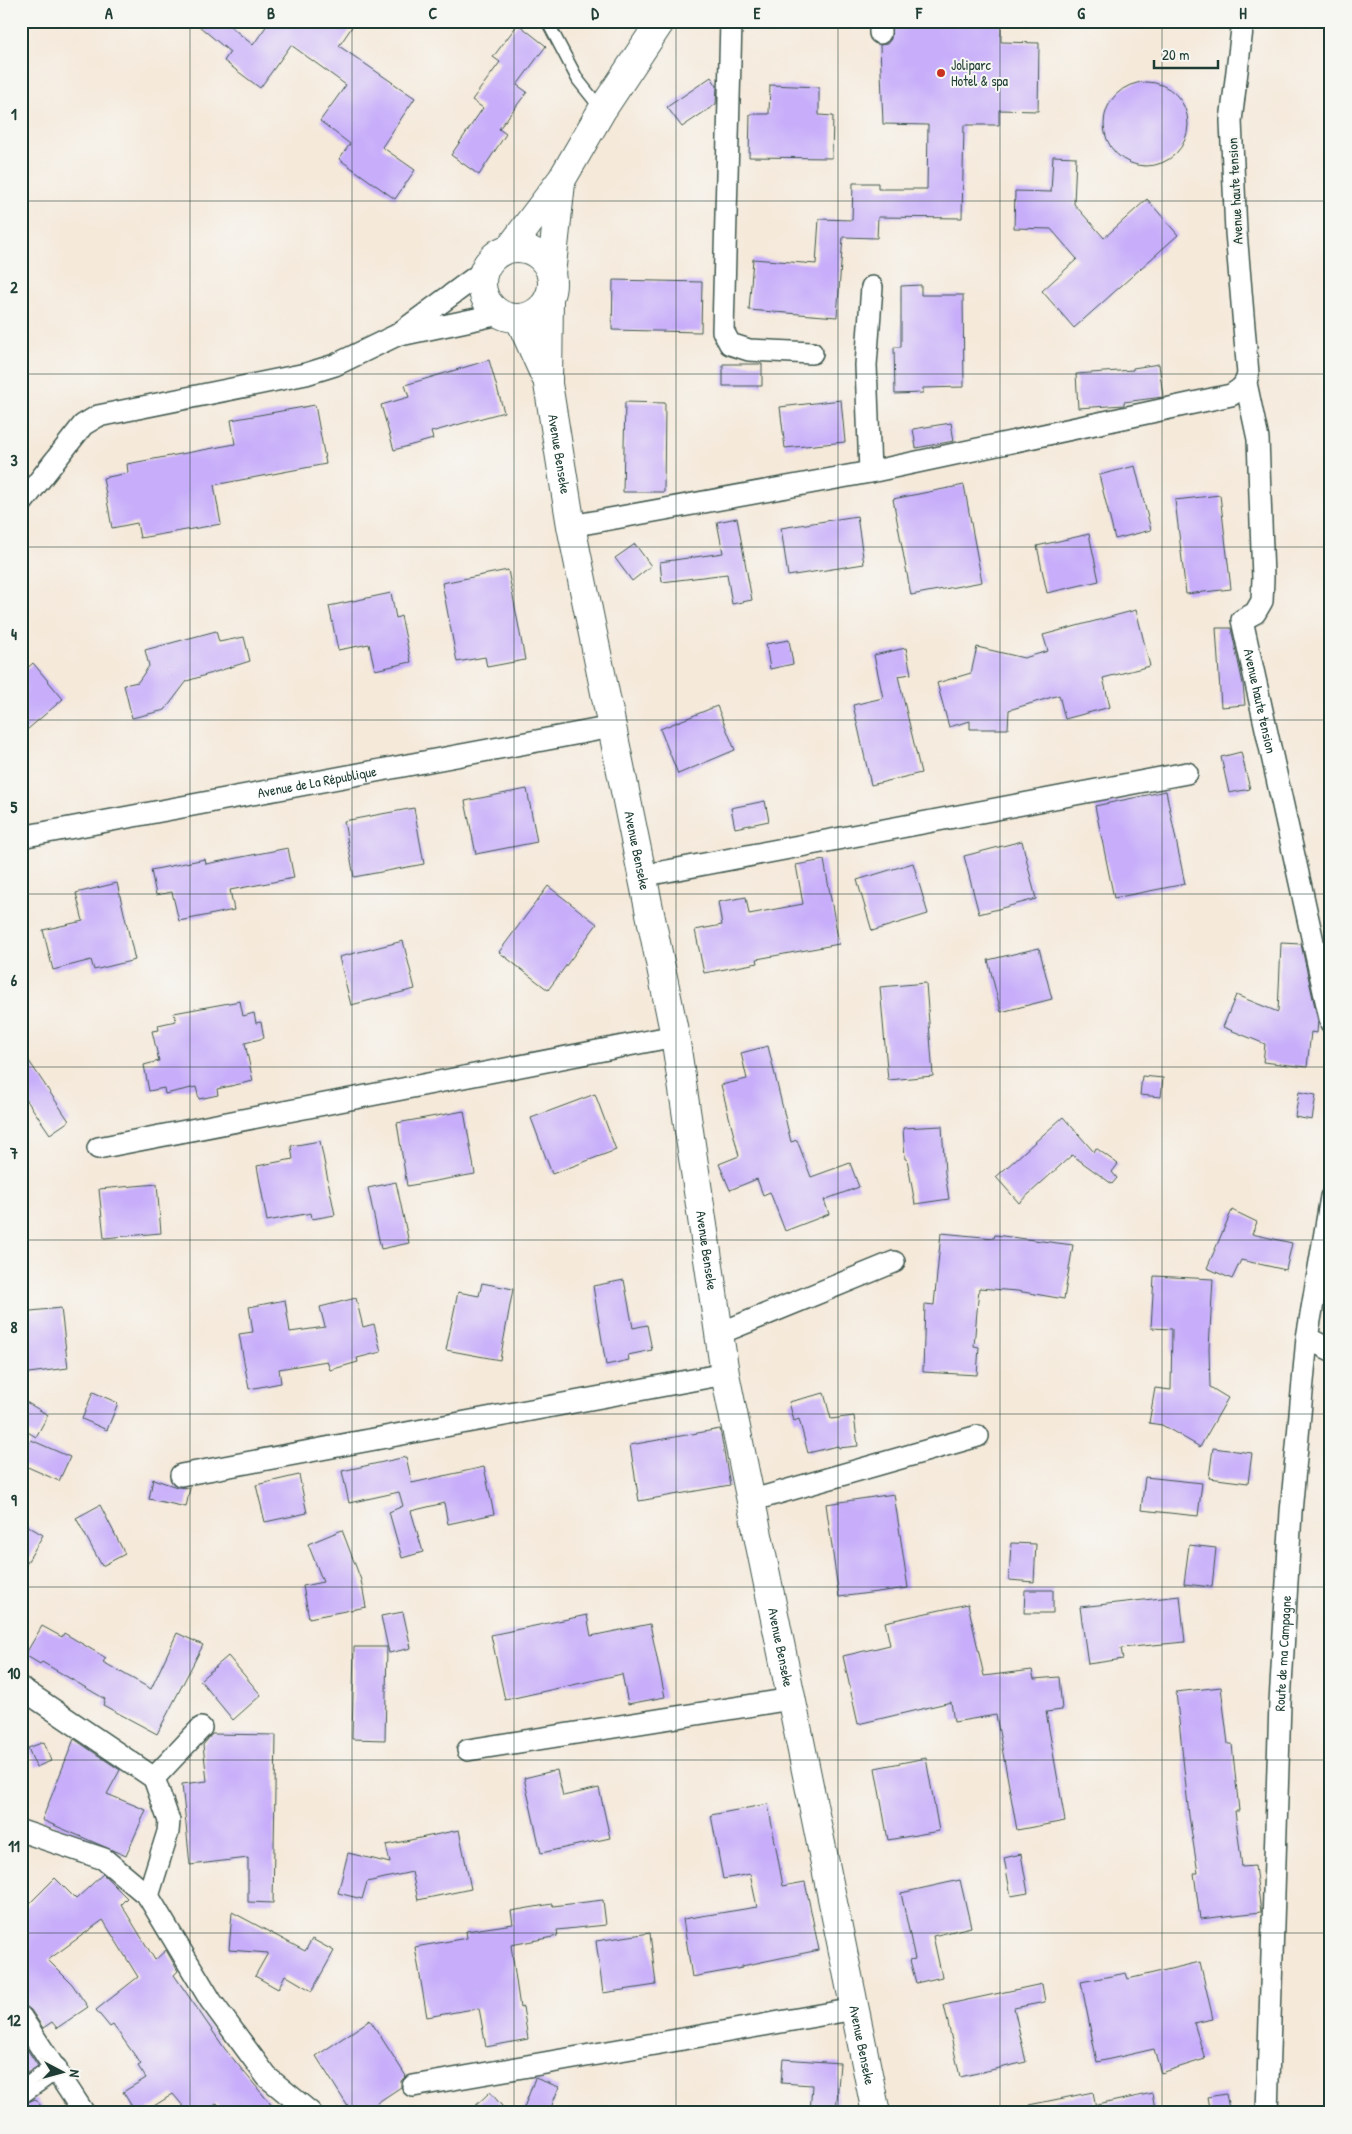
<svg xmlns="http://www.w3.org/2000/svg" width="1352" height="2134" viewBox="0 0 1352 2134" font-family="'Patrick Hand',sans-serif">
	<rect width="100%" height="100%" fill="#f6f6f2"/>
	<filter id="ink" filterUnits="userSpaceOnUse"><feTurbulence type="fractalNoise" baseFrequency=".02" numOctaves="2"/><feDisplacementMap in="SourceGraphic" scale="10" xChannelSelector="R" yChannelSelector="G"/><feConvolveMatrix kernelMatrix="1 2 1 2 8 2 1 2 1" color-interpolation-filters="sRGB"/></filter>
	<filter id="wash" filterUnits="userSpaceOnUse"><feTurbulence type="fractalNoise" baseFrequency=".0096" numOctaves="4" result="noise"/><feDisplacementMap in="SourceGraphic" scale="20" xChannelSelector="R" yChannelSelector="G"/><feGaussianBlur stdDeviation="1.12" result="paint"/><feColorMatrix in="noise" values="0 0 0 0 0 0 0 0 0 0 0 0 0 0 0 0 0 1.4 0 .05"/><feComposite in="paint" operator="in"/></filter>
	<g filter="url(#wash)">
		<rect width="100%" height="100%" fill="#f5e9da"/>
		<g id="blocks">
			<!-- building -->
			<path fill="#c8aefa" d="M193 21H224L253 45 270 21H356L339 46 415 98 382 147 415 170 395 199 339 159 350 144 320 121 346 85 291 45 260 88 224 61 230 52Z
				M892 21H1001V42L1039 43 1038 111 999 110V125H964L962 218 878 217 877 238 843 237 837 317 749 310 753 259 816 264 819 219 852 220 853 183H878V189H927L928 125 883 124 880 45 887 44 891 39Z
				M518 24 546 46 517 85 527 92 499 129 506 134 479 175 451 155 483 108 472 100 500 62 493 57Z
				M711 77 717 86 716 104 682 127 667 107Z
				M1104 124a42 42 0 1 1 84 0a42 42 0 1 1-84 0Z
				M770 85 819 87V115L833 116 832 158 749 157 750 114H769Z
				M1053 156 1076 157 1074 204 1104 238 1147 199 1178 235 1074 328 1042 291 1077 259 1051 229 1014 228 1015 191 1051 192Z
				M613 280 702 282 701 332 612 330Z
				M921 285V295H963L964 387 923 388V393L895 394 894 347H901V286Z
				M489 360 504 412 431 432 433 439 394 450 381 405 409 397 405 385Z
				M723 364H762V386H723Z
				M1159 364 1163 397 1124 402V405L1078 408 1076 374 1133 370V368Z
				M841 400 845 442 785 448 780 407Z
				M625 402 665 403 664 492H623Z
				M315 405 326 464 214 485 221 524 140 538 137 523 112 528 103 478 128 473 127 464 235 444 231 420Z
				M951 423 954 441 916 448 913 429Z
				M1135 466 1151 530 1115 539 1099 475Z
				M964 485 982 582 911 595 893 499Z
				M1220 495 1231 589 1186 594 1175 500Z
				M857 516 864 564 788 576 781 528Z
				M737 518 752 600 732 604 727 574 662 582 660 562 723 553 717 522Z
				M1089 534 1099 581 1047 593 1037 546Z
				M635 544 651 566 632 581 615 558Z
				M508 570 525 660 487 667 485 657 457 662 442 583Z
				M391 593 396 618 401 616 411 662 375 670 369 644 338 650 329 606Z
				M1136 610 1150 666 1103 678 1110 707 1065 719 1059 695 1009 710 1008 729H970V721L949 727 937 683 971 673 977 647 1024 658 1048 651 1043 635Z
				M1216 628H1231L1243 684 1245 705 1221 707Z
				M216 631 219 642 244 637 250 661 187 681 165 710 132 718 124 685 138 682 149 666 145 650Z
				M789 640 793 664 770 669 766 644Z
				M906 648 911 674 898 676 921 773 871 785 853 705 883 698 874 655Z
				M33 663 63 699 21 735V674Z
				M717 706 735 750 678 774 660 729Z
				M1241 752 1250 789 1229 793 1221 757Z
				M527 789 537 842 476 854 465 801Z
				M1166 791 1185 884 1114 898 1095 806Z
				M765 801 769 821 735 828 731 808Z
				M414 808 424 864 354 877 344 821Z
				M1022 841 1036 899 979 914 964 856Z
				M288 848 294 878 230 890 234 910 179 921 172 892 156 895 151 870 205 859 206 864Z
				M824 860 839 944 757 959 758 963 704 973 695 930 722 925 718 902 746 897 749 914 803 904 796 865Z
				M913 863 928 914 872 931 857 880Z
				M117 883 135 960 94 970 91 960 53 970 43 930 83 921 76 893Z
				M548 886 597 924 548 990 499 952Z
				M403 941 415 989 351 1005 339 957Z
				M1281 943 1301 944 1318 1021 1317 1033 1311 1032 1307 1067 1263 1062 1265 1044 1223 1027 1236 995 1278 1012Z
				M1039 948 1052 999 1001 1012 988 960Z
				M926 983 933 1076 888 1080 880 987Z
				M240 1001 243 1016 254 1013 256 1023 261 1022 264 1038 245 1043 253 1081 217 1089 218 1095 199 1099 196 1087 165 1094 164 1088 149 1091 144 1065 159 1061 152 1031 159 1030 158 1025 176 1021 174 1013Z
				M768 1046 791 1142 797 1140 811 1177 850 1163 859 1187 824 1200 829 1214 785 1231 770 1192 763 1195 757 1179 730 1190 719 1164 739 1156 721 1085 747 1079 741 1053Z
				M21 1049 69 1121 50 1134 21 1092Z
				M1142 1076 1163 1078 1161 1097 1140 1095Z
				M1299 1092 1316 1095 1312 1120 1295 1117Z
				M595 1094 616 1150 552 1174 531 1118Z
				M464 1111 475 1174 407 1186 397 1123Z
				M1063 1117 1094 1152 1096 1148 1118 1164 1112 1172 1117 1178 1112 1184 1072 1155 1019 1203 996 1177Z
				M942 1126 945 1173 949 1199 915 1204 907 1159H905L903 1128Z
				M320 1141 335 1215 312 1219 311 1213 267 1221 257 1166 293 1159 291 1146Z
				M396 1182 409 1243 381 1249 368 1188Z
				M157 1184 161 1233 104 1238 99 1189Z
				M1232 1210 1257 1222 1252 1234 1292 1243 1286 1270 1241 1260 1232 1279 1207 1268Z
				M941 1233 994 1238 995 1235 1073 1245 1064 1299 1017 1291 979 1288 974 1346 979 1347 977 1375 923 1372 925 1304 934 1305Z
				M1154 1276 1213 1279 1209 1348 1210 1387 1228 1398 1200 1447 1162 1425 1149 1423 1155 1388 1171 1390 1172 1329 1151 1328Z
				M624 1280 633 1328 647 1325 652 1350 628 1355 629 1360 606 1365 593 1286Z
				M482 1283 513 1289 500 1360 446 1350 458 1292 479 1296Z
				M356 1298 363 1327 374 1324 381 1352 357 1358 358 1362 330 1370 327 1361 279 1369 281 1383 249 1389 239 1334 253 1332 249 1307 285 1300 290 1332 325 1327 320 1307Z
				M61 1308 68 1368 21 1374V1312Z
				M93 1392 118 1403 107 1430 82 1419Z
				M824 1393 831 1419 854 1416 858 1446 839 1448 838 1446 808 1453 799 1419 794 1421 789 1402Z
				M21 1399 48 1415 36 1437 21 1428Z
				M720 1429 730 1485 639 1501 630 1445Z
				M31 1440 70 1457 59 1481 21 1464Z
				M1213 1448 1252 1453 1248 1483 1209 1478Z
				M406 1457 412 1483 484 1467 494 1514 448 1524 444 1503 411 1511 423 1552 402 1558 389 1512 403 1506 399 1492 349 1503 342 1471Z
				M299 1475 307 1513 265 1522 256 1485Z
				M1145 1477 1202 1483 1198 1516 1141 1510Z
				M153 1479 177 1487 190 1488 186 1507 149 1499Z
				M894 1494 908 1588 839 1597 826 1504Z
				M100 1505 125 1554 102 1566 76 1518Z
				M21 1522 43 1535 21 1573Z
				M342 1530 361 1580 366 1607 309 1618 303 1586 323 1582 308 1544Z
				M1011 1543 1036 1544 1034 1582 1009 1580Z
				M1189 1545 1216 1548 1212 1587 1184 1584Z
				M1025 1590H1053V1613H1024Z
				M1180 1596 1185 1642 1121 1648 1123 1659 1088 1664 1080 1607Z
				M968 1604 984 1676 1032 1670 1034 1679 1059 1677 1062 1710 1046 1712 1065 1821 1017 1830 996 1715 954 1722 951 1702 858 1724 843 1656 890 1645 885 1622Z
				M403 1612 411 1648 389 1653 381 1616Z
				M587 1615 591 1636 650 1624 665 1697 628 1704 622 1674 505 1700 491 1635Z
				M42 1626 62 1637 64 1633 106 1658 103 1662 151 1689 177 1633 203 1645 157 1734 103 1705 105 1699 42 1662 40 1664 25 1655Z
				M354 1647H387L385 1740 352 1739Z
				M228 1656 261 1695 233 1720 200 1680Z
				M1221 1687 1228 1744H1232L1239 1811H1235L1242 1867 1255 1866 1261 1912 1200 1919 1194 1873H1198L1189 1816 1176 1692Z
				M212 1734 276 1735 273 1903 248 1902V1858L190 1865 182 1784 207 1781 203 1745Z
				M74 1739 120 1770 107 1794 146 1810 126 1856 42 1820Z
				M44 1742 51 1761 36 1767 28 1748Z
				M926 1758 939 1831 888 1840 875 1768Z
				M557 1770 563 1796 599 1788 610 1838 541 1853 524 1778Z
				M768 1804 783 1886 805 1882 819 1950 742 1966V1968L692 1977 683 1919 757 1907 750 1874 723 1879 711 1815Z
				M459 1830 471 1889 418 1900 412 1872 367 1882 362 1899 338 1893 348 1853 390 1863 386 1845Z
				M1021 1854 1028 1893 1011 1896 1004 1858Z
				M103 1874 127 1898 121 1904 155 1960 166 1950 178 1971 174 1975 225 2049 278 2113H225L217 2103 206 2113H189L173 2094 143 2113H136L123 2092 146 2078 138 2066 141 2064 113 2025 110 2027 96 2010 138 1977 103 1920 48 1960 72 1984 88 2007 57 2028 52 2022 43 2028 31 2010 21 2005V1912L55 1878 76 1899Z
				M960 1880 971 1927 933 1936 942 1977 916 1983 910 1960 915 1959 901 1893Z
				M603 1900 606 1925 557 1930 558 1936 511 1945 520 2008 523 2007 528 2039 486 2047 479 2008 427 2017 415 1947 467 1938 466 1931 513 1924 511 1911 552 1904 553 1906Z
				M232 1912 305 1951 312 1939 334 1951 312 1991 285 1975 278 1989 255 1976 268 1953 229 1950Z
				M650 1933 656 1985 603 1993 596 1941Z
				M1200 1962 1213 2019 1194 2023 1205 2059 1161 2073 1154 2049 1097 2062 1081 1982 1126 1973 1128 1979Z
				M1042 1984 1045 2002 1014 2008 1026 2062 960 2077 944 2005Z
				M370 2020 406 2076 401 2081V2087L362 2113H352L316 2056Z
				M21 2040 38 2066 21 2077Z
				M783 2059 840 2063 836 2113H810L812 2085 781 2083Z
				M535 2078 559 2087 549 2113H522Z
				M490 2092 508 2113H468Z
				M1093 2092 1097 2113H1030L1029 2105Z
				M1152 2093 1156 2113H1098L1097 2105Z
				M1226 2094 1230 2113H1210L1207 2097Z
				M35 2099 47 2113H21V2105Z"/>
		</g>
	</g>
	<g filter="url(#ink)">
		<use href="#blocks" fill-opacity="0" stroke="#3f574d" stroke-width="1"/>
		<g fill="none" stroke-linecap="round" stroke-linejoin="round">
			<defs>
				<path id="service" d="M547 21 578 80 602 110"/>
				<g id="minor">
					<path d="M731 21 723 331 730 344 749 350 812 353"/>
					<path d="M880 33V21"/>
					<path d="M405 334 500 314"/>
					<path id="s1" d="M1246 383 1258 439 1263 578 1262 601 1255 613 1242 620 1331 1023"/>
					<path d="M870 472 866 365 872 287"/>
					<path d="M21 504 83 425 98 416 306 374 335 365 397 335 485 270"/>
					<path d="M571 526 870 472 1231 395C1241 389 1246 385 1248 374L1236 232 1231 121 1243 21"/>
					<path id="s2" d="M21 837 612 727"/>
					<path d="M641 876 1187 773"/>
					<path d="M98 1148 675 1036"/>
					<path d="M718 1334 894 1262"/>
					<path d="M1307 1338 1331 1350"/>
					<path d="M181 1475 725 1374"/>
					<path d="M750 1501 978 1436"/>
					<path d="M21 1688 154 1778"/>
					<path d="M468 1750 791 1699"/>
					<path d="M21 1831 104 1859 148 1896 211 2001 267 2077 311 2113"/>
					<path d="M148 1896 168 1832 169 1821 154 1778 201 1728"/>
					<path d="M21 2017 84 2113"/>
					<path d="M413 2086 855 2009"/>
					<path d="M21 2093 56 2068"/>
					<path id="s3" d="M1267 2113 1280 1703 1291 1512 1307 1338 1331 1197"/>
				</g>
				<g id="tertiary">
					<path d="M510 248 562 179 602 110 661 21"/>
					<circle cx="517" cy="283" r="35"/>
					<path d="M551 274 561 183"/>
					<path id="s4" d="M549 297 548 384 571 526 675 1036 725 1374 876 2113"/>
					<path d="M519 318 545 376"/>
				</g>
			</defs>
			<!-- service casing -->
			<use href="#service" stroke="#3f574d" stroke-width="14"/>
			<!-- minor casing -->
			<use href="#minor" stroke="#3f574d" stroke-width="24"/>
			<!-- tertiary casing -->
			<use href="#tertiary" stroke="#3f574d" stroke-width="30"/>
			<!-- service -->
			<use href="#service" stroke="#fff" stroke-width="11"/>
			<!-- minor -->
			<use href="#minor" stroke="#fff" stroke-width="21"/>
			<!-- tertiary -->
			<use href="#tertiary" stroke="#fff" stroke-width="28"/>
		</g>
	</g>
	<!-- grid -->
	<path fill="none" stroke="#1f3d34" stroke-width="1" stroke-opacity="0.55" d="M190 21V2113M352 21V2113M514 21V2113M676 21V2113M838 21V2113M1000 21V2113M1162 21V2113M21 201H1331M21 374H1331M21 547H1331M21 720H1331M21 894H1331M21 1067H1331M21 1240H1331M21 1414H1331M21 1587H1331M21 1760H1331M21 1933H1331"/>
	<!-- markers -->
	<circle fill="#c8321e" stroke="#f6f6f2" stroke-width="2" cx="941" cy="73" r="5"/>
	<g text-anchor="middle" stroke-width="4" stroke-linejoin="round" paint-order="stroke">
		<!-- poi labels -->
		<g font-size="14" fill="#1f3d34" stroke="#f6f6f2" text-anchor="start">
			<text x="951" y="70">Joliparc<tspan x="951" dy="16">Hotel &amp; spa</tspan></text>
		</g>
		<!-- street labels -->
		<g font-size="14" fill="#1f3d34" stroke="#f6f6f2">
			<text transform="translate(1235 191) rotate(-93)" y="5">Avenue haute tension</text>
			<text dy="5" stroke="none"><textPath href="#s4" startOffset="158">Avenue Benseke</textPath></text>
			<text dy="5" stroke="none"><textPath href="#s1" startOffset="331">Avenue haute tension</textPath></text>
			<text dy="5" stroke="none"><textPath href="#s2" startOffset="301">Avenue de La République</textPath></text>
			<text dy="5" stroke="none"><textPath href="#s4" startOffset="562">Avenue Benseke</textPath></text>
			<text dy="5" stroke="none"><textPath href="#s4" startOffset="968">Avenue Benseke</textPath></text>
			<text dy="5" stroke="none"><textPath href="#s4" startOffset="1372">Avenue Benseke</textPath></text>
			<text dy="5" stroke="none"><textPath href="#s3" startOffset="460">Route de ma Campagne</textPath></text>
			<text dy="5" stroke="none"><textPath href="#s4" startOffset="1778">Avenue Benseke</textPath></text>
		</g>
	</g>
	<!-- margin -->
	<rect width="1352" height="2134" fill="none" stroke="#f6f6f2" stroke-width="55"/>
	<!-- north arrow -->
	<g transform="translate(62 2072) rotate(96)" stroke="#f6f6f2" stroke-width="4" paint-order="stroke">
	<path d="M0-4L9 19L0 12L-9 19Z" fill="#1f3d34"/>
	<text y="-8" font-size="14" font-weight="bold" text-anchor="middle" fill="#1f3d34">N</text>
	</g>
	<!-- scale -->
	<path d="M1154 60v8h64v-8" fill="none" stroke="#1f3d34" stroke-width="2.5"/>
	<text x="1162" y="60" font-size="15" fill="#1f3d34" stroke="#f6f6f2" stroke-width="4" paint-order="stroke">20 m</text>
	<rect x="28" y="28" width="1296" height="2078" fill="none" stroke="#1f3d34" stroke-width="2"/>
	<g font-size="16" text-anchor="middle" font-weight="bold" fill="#1f3d34">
		<text x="109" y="19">A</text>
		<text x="271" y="19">B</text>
		<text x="433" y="19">C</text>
		<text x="595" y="19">D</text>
		<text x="757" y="19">E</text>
		<text x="919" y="19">F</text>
		<text x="1081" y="19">G</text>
		<text x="1243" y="19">H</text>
		<text x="14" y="120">1</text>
		<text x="14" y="293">2</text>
		<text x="14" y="466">3</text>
		<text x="14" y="640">4</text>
		<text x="14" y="813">5</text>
		<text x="14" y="986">6</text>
		<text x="14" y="1159">7</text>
		<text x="14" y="1333">8</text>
		<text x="14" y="1506">9</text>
		<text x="14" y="1679">10</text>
		<text x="14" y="1852">11</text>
		<text x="14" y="2026">12</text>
	</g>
</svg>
